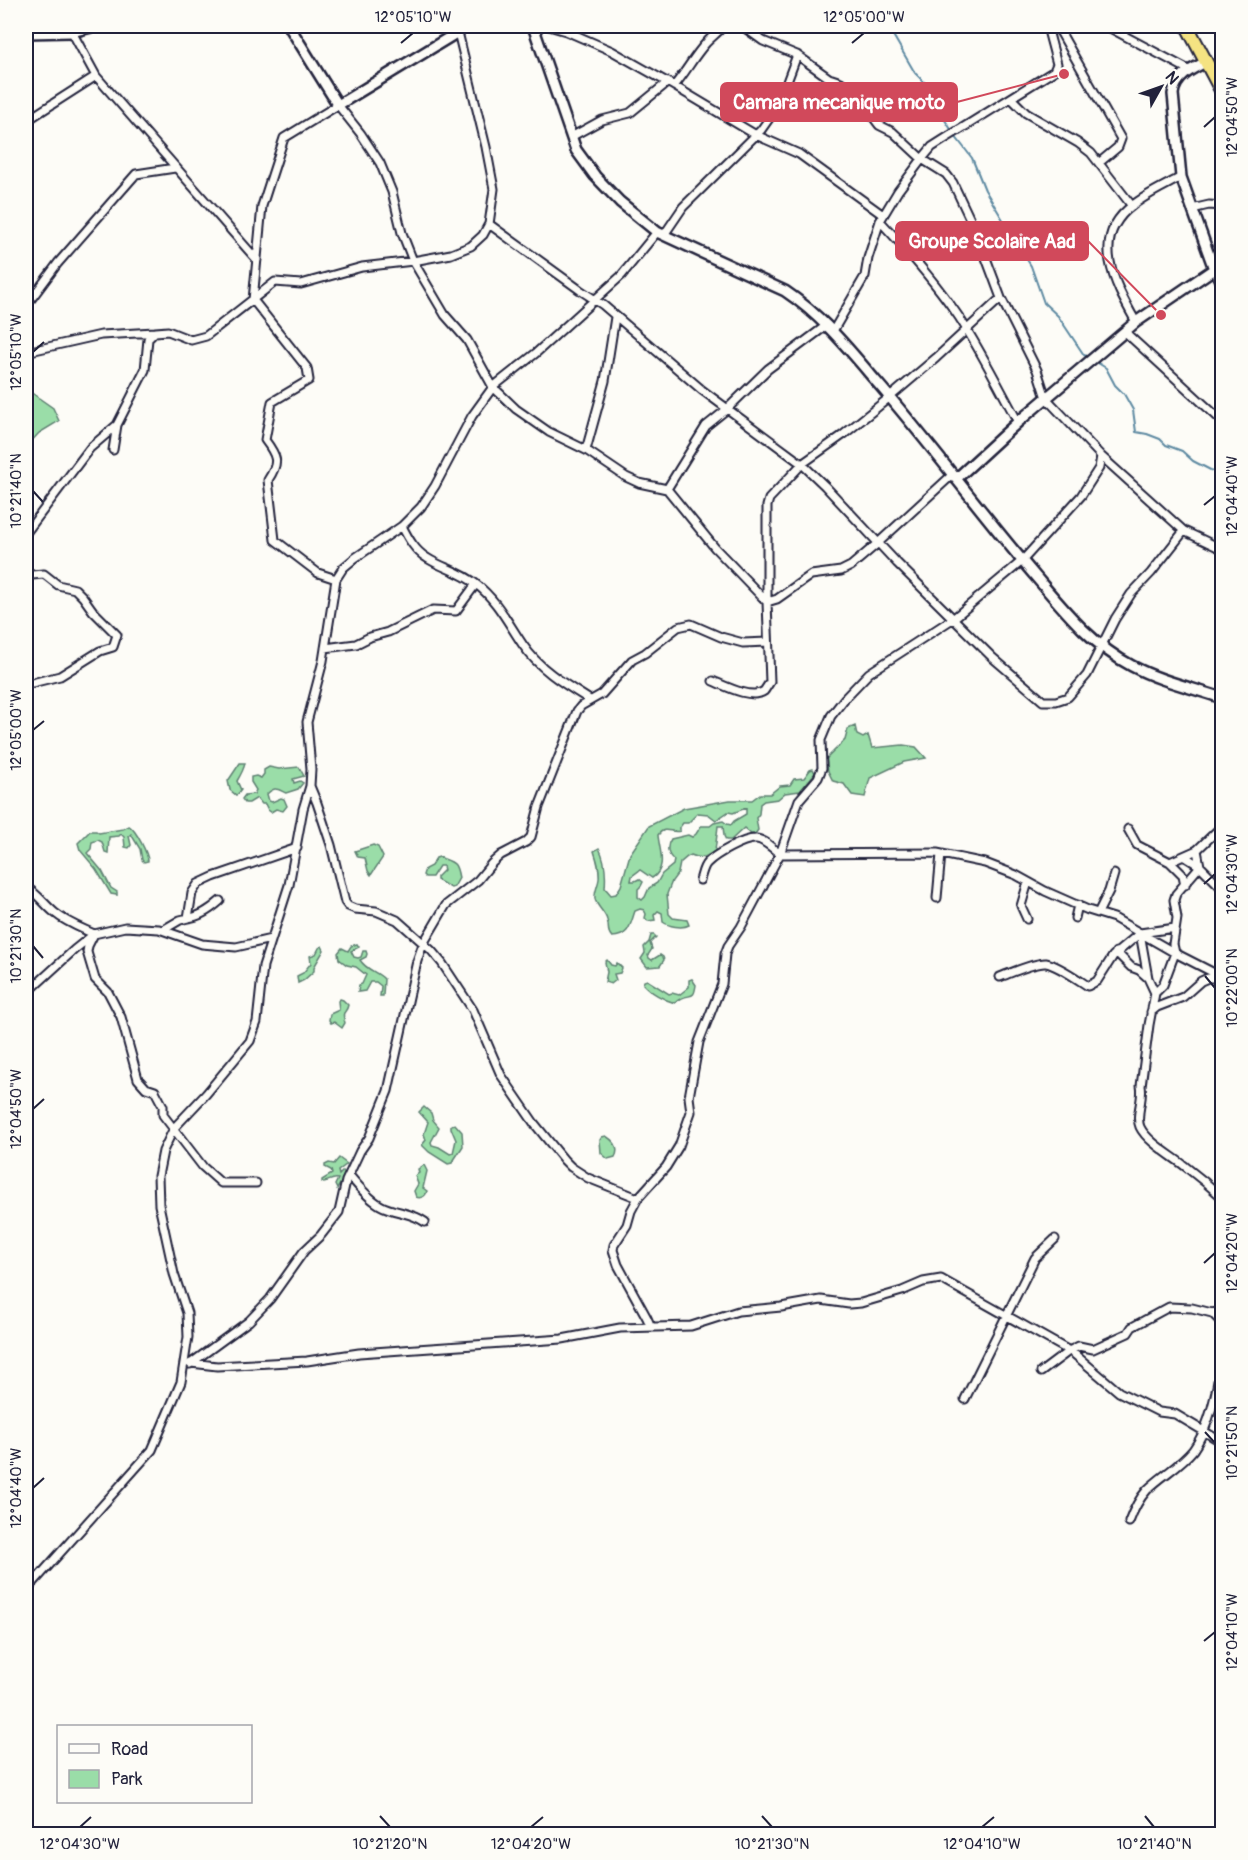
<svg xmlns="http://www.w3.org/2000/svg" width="1248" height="1860" viewBox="0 0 1248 1860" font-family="Pangolin,sans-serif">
	<rect width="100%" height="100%" fill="#fdfcf7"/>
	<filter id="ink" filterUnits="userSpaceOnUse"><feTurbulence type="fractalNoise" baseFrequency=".0167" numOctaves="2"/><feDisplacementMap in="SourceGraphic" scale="12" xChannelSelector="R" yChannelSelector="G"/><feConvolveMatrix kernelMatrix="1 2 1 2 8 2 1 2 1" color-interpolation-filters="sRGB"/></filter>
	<g filter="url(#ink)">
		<!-- green -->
		<path fill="#9adda8" stroke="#5e8072" stroke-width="1.5" fill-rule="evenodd" d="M26 389 53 408 59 421 39 433 26 447Z
			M855 726 857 735 863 738 868 735 872 748 903 745 916 747 926 758 904 762 870 778 865 797 852 795 844 784 833 781 828 771 826 759 845 740 848 729Z
			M240 763H245C244 769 240 776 237 781L241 790 238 794 236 795 230 790 228 781Z
			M269 767 279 769 299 767 304 776 293 779 294 783 300 781 303 783 298 789 286 793C277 789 275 786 267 794L269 801 272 802 281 798 284 799 287 806 283 811 276 809 271 812 268 810 265 804H262L257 798 249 803H245L242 799 245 795 254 794 256 790 251 782V777L256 776 261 778 264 774V770Z
			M813 769 815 773 800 791 785 793 778 799 764 801 760 804 759 814 756 818 758 830 755 834H751L744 828 731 840H726L724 836 723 826H718L715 851C706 857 702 860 691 855L687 857 680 863 678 873 672 881 667 894 669 914 673 918 687 920 689 925C682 929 668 926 663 922L662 913 658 911 654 915 655 920 648 921 645 918 646 914 644 910 640 909 635 911C630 925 630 936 612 937 606 931 610 928 607 920 605 912 597 907 595 899 594 892 598 886 599 879 600 869 597 860 594 851L599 848C605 859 606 876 605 888L611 895 616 894 621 886 630 854 649 826 684 808 730 800H752L760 794H770L780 786 790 785 794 779 804 778 810 770ZM746 808V814L734 821 731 825 727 824 723 821 714 823 710 826H701L696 834 692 837 688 835 671 839C666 846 667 855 674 860L673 865 662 874 657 883 649 888 645 897 642 900 638 897V889L641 886 643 882 639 879 635 881H631L632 876 640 870 652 878C668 868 659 849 658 835 665 825 671 834 680 831V827L683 823H688L698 813 708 814 716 820 728 812 733 813Z
			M129 826C136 830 148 854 148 861L144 862 142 860 140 849 131 834 129 836 131 845 129 848 125 847 124 837 121 834 119 836 109 837 108 853 105 852 102 842 98 840 92 842 91 849 87 853 102 871 111 888 117 892V895L111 894 96 869 80 850 78 843 90 831H96L99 833 123 829Z
			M373 845 378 847 383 857 371 875 368 871 365 858 358 857 355 851Z
			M439 857C454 863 456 861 459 878L454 887 451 888 437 880V877L444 870 443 866H439L432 877H425L423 875 425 869 431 866 436 858Z
			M651 935H654L656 937 650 943 652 949 648 955 649 958 652 960 660 955 663 957 664 960 660 966 647 967 641 959 645 953 644 947 649 942Z
			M357 944 359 947 351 951 354 957 358 958 361 957 363 951H366L367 954 366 957 360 960C367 971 377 971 384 979L383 996H380L381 986 376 982H370L365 991 358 992 359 985 362 984 366 975 356 967 347 965 339 959 338 953 342 948 348 951 351 946Z
			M322 946 324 950 314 967V971L304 980 298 983 297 976 303 973 311 963 310 956 316 954 319 948Z
			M607 960 611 965 615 966 617 963 622 968 620 973 614 974 616 980 611 984 605 982 607 972 605 962Z
			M692 979 696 985C694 999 692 994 682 998 680 999 677 1001 675 1003 664 1000 650 992 643 984L644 981 647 980 669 994 672 993 679 995 689 987V980Z
			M340 999 343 1000 348 1005C346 1016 341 1008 345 1023L342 1028 334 1022 331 1023 329 1020 330 1014 339 1010 338 1001Z
			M424 1107 431 1113 433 1120 439 1127 431 1142 432 1145 439 1147 450 1154 453 1153 456 1140 451 1128V1125L455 1124 462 1132 463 1146 452 1163 448 1164 429 1152 422 1145 426 1140 424 1134 428 1122 419 1112Z
			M606 1136C614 1141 620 1148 615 1157L608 1159 601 1153 600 1140 602 1137Z
			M339 1158 347 1164 338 1171 339 1175 343 1171 346 1175 337 1189 335 1185 338 1179C332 1177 328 1183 322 1182V1180L332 1174 331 1170 325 1167V1165L329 1163 334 1164Z
			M424 1165 427 1171 423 1188 427 1191C426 1196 421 1199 416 1197L414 1191 418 1184 415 1176 419 1173 418 1169Z"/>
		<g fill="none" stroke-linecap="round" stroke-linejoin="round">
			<!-- stream -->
			<path stroke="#5e8aa2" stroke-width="2" d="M880 26 890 30 915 73 930 88 934 103 952 131
				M955 136 972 158 985 190 1031 266 1044 303 1058 316 1084 355 1088 357
				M1093 360 1106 368 1115 385 1124 394 1133 410 1136 432 1147 434 1160 439 1166 445 1182 451 1193 461 1222 476"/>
			<defs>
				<path id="street" d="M549 26 566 31 612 51 674 86 756 135 799 154 883 215
					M1057 26 1121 139 1118 147 1100 162
					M1106 26 1189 70
					M72 32 96 76 257 260
					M674 86C686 72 694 56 706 43 712 36 718 33 723 26
					M1011 98 1026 113 1078 143 1091 153 1132 206
					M26 121 96 76
					M571 137 602 120 630 113 668 82
					M1192 209 1209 205 1222 206
					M880 221C908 251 936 283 959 317 981 351 999 387 1018 422
					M489 224 580 290 603 305 702 390 802 464 825 486 897 563 993 658 1043 701H1056L1068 697 1087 675 1115 619 1131 594 1151 573 1184 531
					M664 235 683 207 761 130 778 106 797 55
					M1214 269 1222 286
					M26 306 58 263 136 174 175 168
					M1136 322C1116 286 1088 238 1133 205 1147 194 1165 186 1181 177
					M827 325 768 369 726 410 706 426 667 489 715 548 767 602 777 599 811 575 841 571 851 566 878 543 952 475
					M833 331 865 276 868 258 880 221 898 191 922 159 932 147 943 140 1054 71 1057 64 1049 34 1054 26
					M1125 332 1222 421
					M26 352 101 335 155 332
					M113 450 117 425 145 370 148 339 155 332 168 331 191 340 206 336 275 282 301 284 362 267 413 261 451 254 471 246 483 235 489 224 494 189 486 147 458 32
					M586 450 605 381 615 317
					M1101 456 1184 531 1222 549
					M402 526C408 538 415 551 427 558 442 568 460 571 476 584 497 600 508 623 523 645 539 669 566 685 590 700
					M26 533 90 448 117 425
					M26 574 32 575 44 574 58 585 75 589 83 597 93 611 117 635 113 647 100 651 60 676 32 683
					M336 579 318 573 275 540 268 480C280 462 277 456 265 440L272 402 309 380 307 368 253 300 262 206 284 138 338 105 361 134 380 163 392 192 402 233 413 261 445 315 467 340 493 387 516 409 549 432 586 450 626 477 639 483 667 489
					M325 648 356 644 370 637 388 632 433 610 456 611 476 584
					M713 681C725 686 752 700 764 691 765 690 769 683 770 682L767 602V506L769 499 802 464 843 435 890 397 936 358 1001 298
					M310 786 317 803 331 845 345 902 348 906 355 909 376 911 397 920 431 950 442 963 473 1010 501 1075 534 1123 564 1160 571 1167 588 1178 638 1198
					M1128 829 1137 845 1170 862 1183 875 1185 885
					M1197 850 1222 826
					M1170 862 1197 850 1200 866 1184 856
					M700 880C702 874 703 867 707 863 716 854 743 839 755 839 763 838 773 849 780 854L937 853 985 863 1016 875 1045 891 1088 910 1114 918 1175 953 1222 977
					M26 887C37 893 45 905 55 913 67 923 81 928 94 934L88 946 87 952 95 979 108 992 121 1017 138 1079 146 1088 155 1091 163 1106V1115L203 1167 221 1183H256
					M937 898 941 854
					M1098 913 1109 891 1114 874
					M188 918C200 917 211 909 220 901
					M1075 918 1078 905
					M1027 919 1021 906 1028 882
					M163 930 180 920 188 918 192 893 198 884 213 877 297 848
					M1140 933 1148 978
					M1116 952 1131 967 1139 970 1148 978 1155 993 1149 1025 1141 1086C1144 1099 1135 1115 1140 1127 1147 1142 1174 1157 1186 1167 1199 1177 1211 1187 1222 1197
					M1000 977C1011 973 1035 962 1046 963 1058 965 1077 979 1088 986L1097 981 1113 956 1140 933 1175 928
					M1155 993 1163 985 1175 953 1173 944 1177 918 1174 900 1176 894 1200 866 1222 888
					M26 994 74 950 94 934 125 927 159 929 202 944 236 947 271 939
					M1151 1012 1157 1007 1183 997 1201 981 1208 978H1221
					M349 1175C358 1186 368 1198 380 1205 394 1213 411 1212 425 1222
					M1212 1313 1222 1323
					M651 1327 647 1318 618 1265 613 1250 614 1245 627 1225 631 1211 638 1198 666 1167 679 1146 691 1112 689 1097 699 1042 722 984 725 954 728 946 741 927 780 854 799 800 818 778 822 768 821 740 831 716 845 698 869 673 954 618 1022 561 1081 496 1099 468 1101 456 1046 398 1037 370 1001 298 977 234 953 183 946 174 922 159 893 132 879 125 861 101 841 82 829 78 797 55 763 41 742 26
					M191 1363 217 1366 307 1361 359 1353 562 1339 620 1328 691 1326 738 1311 781 1307 821 1300 849 1304 861 1303 902 1291 923 1282 941 1279 1073 1353 1119 1392 1159 1412 1175 1414 1222 1442
					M190 1364 249 1321 270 1299 304 1251 321 1235 339 1212 346 1181 360 1151 369 1138 388 1091 417 961 423 944 446 905 478 880 492 863 501 855 526 842 531 837 539 807 577 711 581 706 602 694 632 660 645 653 678 627 691 624 721 637 743 643 768 642
					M1041 1372 1069 1351 1079 1346 1093 1349 1128 1333 1132 1327 1169 1307 1192 1308 1212 1313 1222 1311
					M965 1399 1035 1258 1055 1239
					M1129 1522C1133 1511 1139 1499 1147 1490 1161 1476 1180 1466 1193 1450 1208 1429 1215 1400 1219 1375L1222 1372
					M26 1591 152 1450 181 1382 188 1337 187 1313 174 1274 159 1205 158 1176 163 1151 174 1128 206 1094 250 1041 257 1022 263 966 289 885 303 809 310 786 311 769 307 722 323 661 336 579 343 568 355 558 402 526 421 507 435 486 472 416 493 387 536 353 621 276 657 232"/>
				<path id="secondary" d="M289 26 338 105 458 32 460 26
					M533 26 576 150 595 176 620 202 657 232 785 291C821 315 847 347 875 380 931 444 981 513 1036 577 1065 611 1092 645 1132 666 1160 681 1193 688 1222 698
					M26 33 72 32 95 26
					M956 479 1018 422 1136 322 1214 269 1181 177 1173 94C1175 77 1191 69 1206 62"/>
				<path id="highway" d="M1187 26 1222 92"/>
			</defs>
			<!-- street casing -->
			<use href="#street" stroke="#22223b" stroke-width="11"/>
			<!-- secondary casing -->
			<use href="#secondary" stroke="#22223b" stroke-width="14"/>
			<!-- highway casing -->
			<use href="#highway" stroke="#22223b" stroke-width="16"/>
			<!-- street -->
			<use href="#street" stroke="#fdfcf7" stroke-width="7"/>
			<!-- secondary -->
			<use href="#secondary" stroke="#fdfcf7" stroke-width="9"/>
			<!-- highway -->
			<use href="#highway" stroke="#f5e382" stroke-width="12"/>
		</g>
	</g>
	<!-- ticks -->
	<path fill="none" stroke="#22223b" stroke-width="2" d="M401 43 413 33M852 43 864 33M1204 127 1215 117M33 352 44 342M33 491 43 502M1204 505 1215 496M33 730 44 721M1204 884 1215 874M33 946 43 958M1205 976 1215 988M33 1109 44 1099M1204 1263 1215 1253M1205 1432 1215 1443M33 1488 44 1478M1204 1641 1215 1632M380 1816 390 1827M762 1816 772 1827M1145 1816 1154 1827M80 1827 91 1817M531 1827 543 1817M982 1827 994 1817"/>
	<!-- callouts -->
	<path fill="none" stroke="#d1495b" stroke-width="2" d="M1064 74L957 102M1161 315L1088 241"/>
	<g fill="#d1495b" stroke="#fdfcf7" stroke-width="2">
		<circle cx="1064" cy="74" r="6"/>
		<circle cx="1161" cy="315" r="6"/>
	</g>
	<g fill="#d1495b" stroke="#d1495b" stroke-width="2">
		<rect x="721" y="83" width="236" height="38" rx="6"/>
		<rect x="896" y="222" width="192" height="38" rx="6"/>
	</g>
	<g font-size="20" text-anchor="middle" font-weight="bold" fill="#fff">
		<text x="839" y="109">Camara mecanique moto</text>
		<text x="992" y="248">Groupe Scolaire Aad</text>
	</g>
	<!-- margin -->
	<rect width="1248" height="1860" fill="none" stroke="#fdfcf7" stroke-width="66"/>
	<!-- legend -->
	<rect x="57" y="1725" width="195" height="78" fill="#fdfcf7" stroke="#a5a5ac" stroke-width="1.5"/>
	<rect x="69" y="1744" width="30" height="9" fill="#fdfcf7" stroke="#a5a5ac" stroke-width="1.5"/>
	<text x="111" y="1755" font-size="18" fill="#22223b">Road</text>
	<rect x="69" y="1770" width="30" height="18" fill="#9adda8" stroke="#a5a5ac" stroke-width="1.5"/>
	<text x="111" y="1785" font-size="18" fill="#22223b">Park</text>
	<!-- north arrow -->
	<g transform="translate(1161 87) rotate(50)" stroke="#fdfcf7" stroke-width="4.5" paint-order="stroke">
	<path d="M0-4.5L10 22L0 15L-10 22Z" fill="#22223b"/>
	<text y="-9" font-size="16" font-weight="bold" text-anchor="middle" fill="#22223b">N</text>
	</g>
	<rect x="33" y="33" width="1182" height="1794" fill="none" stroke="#22223b" stroke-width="2"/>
	<g font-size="15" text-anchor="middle" fill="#22223b">
		<text x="413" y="22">12°05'10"W</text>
		<text x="864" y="22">12°05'00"W</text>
		<text transform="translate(1232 117) rotate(-90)" y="5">12°04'50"W</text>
		<text transform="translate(16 352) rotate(-90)" y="5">12°05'10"W</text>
		<text transform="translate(16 491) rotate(-90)" y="5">10°21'40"N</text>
		<text transform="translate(1232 496) rotate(-90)" y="5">12°04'40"W</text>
		<text transform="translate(16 730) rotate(-90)" y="5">12°05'00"W</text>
		<text transform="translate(1232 874) rotate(-90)" y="5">12°04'30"W</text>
		<text transform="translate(16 946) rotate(-90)" y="5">10°21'30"N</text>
		<text transform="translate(1232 988) rotate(-90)" y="5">10°22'00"N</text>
		<text transform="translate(16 1109) rotate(-90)" y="5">12°04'50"W</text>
		<text transform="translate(1232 1253) rotate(-90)" y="5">12°04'20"W</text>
		<text transform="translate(1232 1443) rotate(-90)" y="5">10°21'50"N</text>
		<text transform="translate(16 1488) rotate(-90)" y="5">12°04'40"W</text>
		<text transform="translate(1232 1632) rotate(-90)" y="5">12°04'10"W</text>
		<text x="80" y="1849">12°04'30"W</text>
		<text x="390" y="1849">10°21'20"N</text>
		<text x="531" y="1849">12°04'20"W</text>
		<text x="772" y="1849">10°21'30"N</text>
		<text x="982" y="1849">12°04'10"W</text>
		<text x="1154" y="1849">10°21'40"N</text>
	</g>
</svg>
